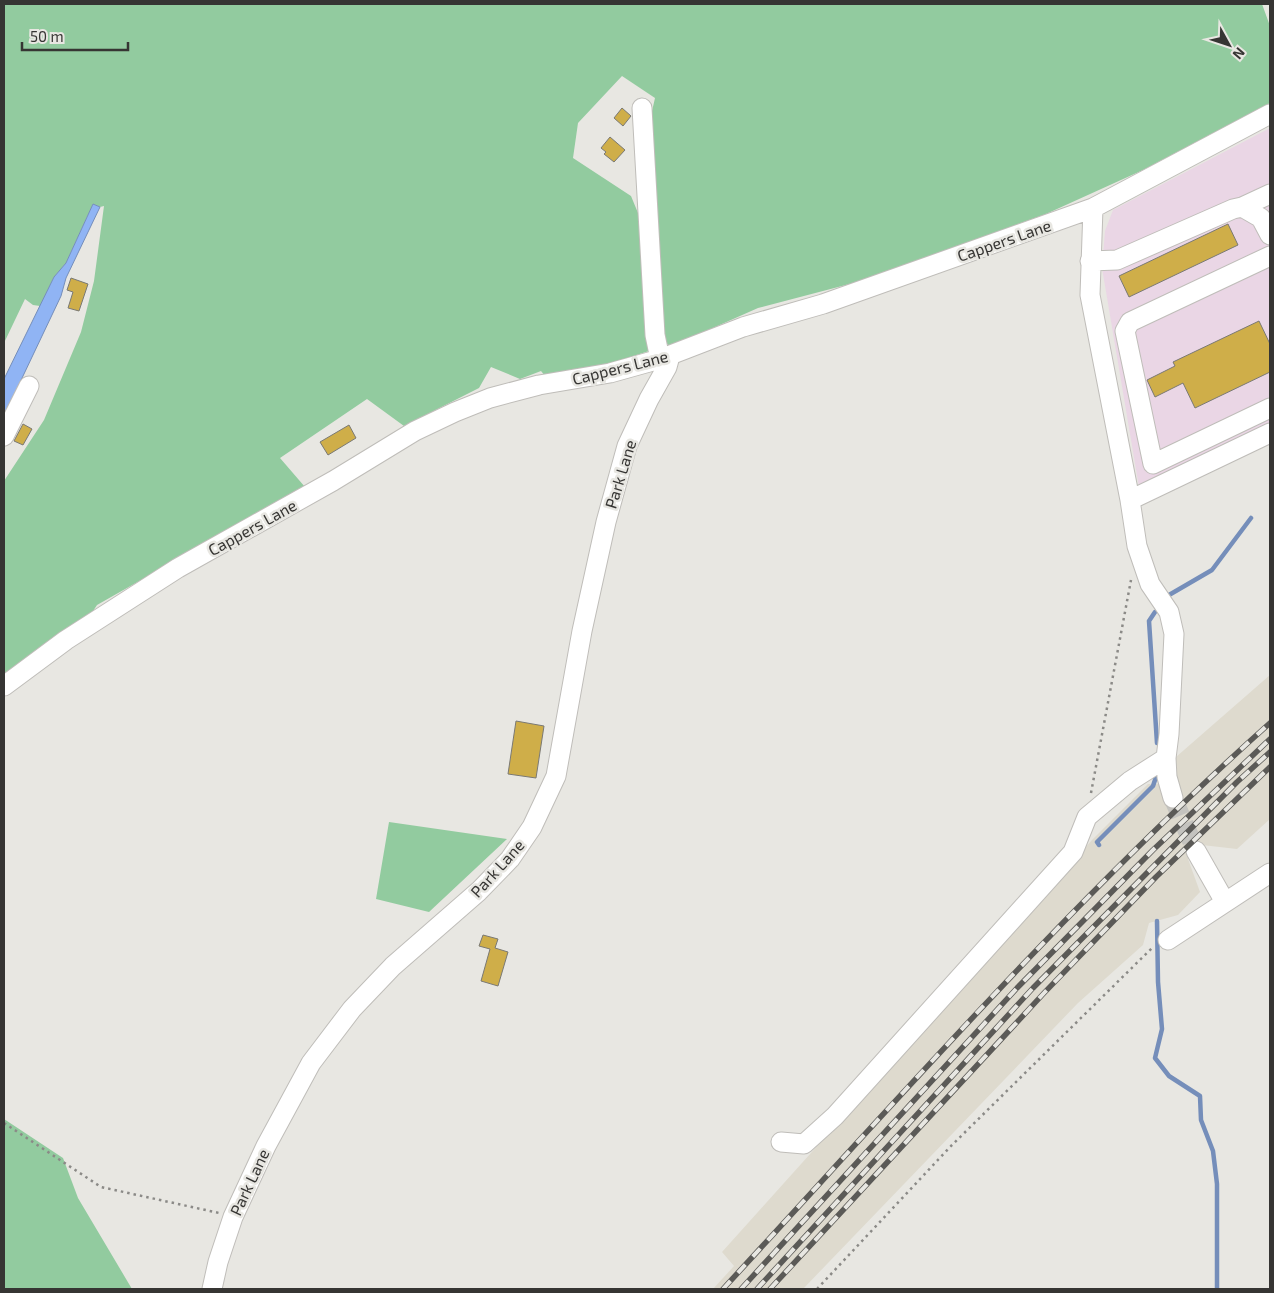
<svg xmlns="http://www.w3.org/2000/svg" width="1274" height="1293" viewBox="0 0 1274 1293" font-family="'Exo 2',sans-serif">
  <rect width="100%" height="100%" fill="#e8e7e2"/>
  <path fill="#dedace" d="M1270,675V819L1237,849L1202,845L1188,859L1200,892L1178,915L1149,923L1143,945L1078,1003L803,1289H713L734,1266L722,1252L1092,840L1148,784H1160L1173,772L1176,757Z"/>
  <path fill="#ead6e5" d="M1270,128V442L1142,505L1102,268L1105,231L1113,210Z"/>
  <path fill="#92cb9f" d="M4,4H1262L1270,26V103L1143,170L1046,214L861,281L758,308L670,347L660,336L650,120L655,98L622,76L578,123L573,158L631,196L638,213L640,238L645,243L649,351L596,368L546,377L541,371L520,379L491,367L479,388L404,426L367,399L280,458L305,487L97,605L89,617L4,676V481L44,420L81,332L94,281L104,206L100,207L93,204L66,263L54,277L40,306L33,305L25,299L4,343Z
    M389,822L507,839L429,912L376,899Z
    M4,1119L63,1158L78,1198L132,1289H4Z"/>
  <path fill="#90b4f4" stroke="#758eba" d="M93,204L100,207L66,278L61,296L4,416V379L54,277L66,263Z"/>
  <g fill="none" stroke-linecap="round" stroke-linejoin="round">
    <path stroke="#758eba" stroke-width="4.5" d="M1169,595L1212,570L1251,518
      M1155,612L1149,621L1157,743
      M1099,845L1097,842L1153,786L1157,774
      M1157,921L1158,982L1162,1029L1155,1058L1169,1076L1200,1096L1201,1120L1213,1151L1217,1184V1289"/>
  </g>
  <path fill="#cfae49" stroke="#7a7974" d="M622,108L631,116L623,126L614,118Z
    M610,137L625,150L614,162L604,154L606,152L601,148Z
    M1228,224L1238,245L1129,297L1119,276Z
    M71,278L88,284L79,311L68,308L73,292L67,290Z
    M1259,321L1270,344V372L1195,408L1183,383L1155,397L1147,380L1175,366L1173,362Z
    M23,424L32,429L23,445L14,441Z
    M349,425L356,438L328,455L320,442Z
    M516,721L544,726L536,778L508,774Z
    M483,935L498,939L495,948L508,952L498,986L481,981L490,949L479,946Z"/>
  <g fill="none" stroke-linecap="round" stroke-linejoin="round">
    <path stroke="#c4c3bf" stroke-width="19" stroke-dasharray="19 9" stroke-linecap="butt" d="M1173,798L1196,851"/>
    <g stroke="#bfbdb9" stroke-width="21">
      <path id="minor" d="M642,108L655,335L660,359
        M1242,207L1270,194
        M1093,208L1090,295L1130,500L1137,546L1150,584L1169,612L1174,634L1169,734L1166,758L1167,777L1173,798
        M1270,256L1130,322L1125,331L1153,464L1270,408
        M1090,261L1117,260L1233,209L1242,207L1261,218L1270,235
        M4,436L29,386
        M1130,500L1270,433
        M4,686L66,640L178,568L333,481L415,431L455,412L490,398L539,385L610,373L660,359L743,327L823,304L1093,208L1270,114
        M1196,851L1225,902
        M1168,940L1270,873
        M781,1142L804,1144L835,1116L1073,852L1087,817L1130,781L1166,758
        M212,1289L218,1262L233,1217L266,1146L311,1063L352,1009L393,966L479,891L510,859L532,827L556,776L582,631L606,522L627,446L649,399L667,367L670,356"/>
    </g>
    <path stroke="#8b8a87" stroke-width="2.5" stroke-dasharray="2.5 4" stroke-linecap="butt" d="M1091,793L1131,580
      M4,1123L101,1187L219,1213
      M817,1289L951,1146L1153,947"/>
    <use href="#minor" stroke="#fff" stroke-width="19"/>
    <g stroke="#5b5a57" stroke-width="5.5">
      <path id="rail" d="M723,1289C901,1096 1074,898 1270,723
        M741,1289L1017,988L1153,850L1270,739
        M757,1289L1033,988L1237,782L1270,752
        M770,1289L1044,993L1156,877L1270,767"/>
    </g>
    <use href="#rail" stroke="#e8e7e2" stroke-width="4" stroke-dasharray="11" stroke-linecap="butt"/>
  </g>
  <g text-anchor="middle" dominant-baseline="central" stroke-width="5" stroke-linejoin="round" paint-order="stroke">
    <g font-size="16" fill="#363533" stroke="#e8e7e2">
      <text transform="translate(1004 240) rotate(-19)">Cappers Lane</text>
      <text transform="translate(620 367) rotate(-14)">Cappers Lane</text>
      <text transform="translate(620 474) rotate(-73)">Park Lane</text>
      <text transform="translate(252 527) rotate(-29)">Cappers Lane</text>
      <text transform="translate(497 868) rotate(-48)">Park Lane</text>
      <text transform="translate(249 1182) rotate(-65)">Park Lane</text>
    </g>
  </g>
  <rect width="1274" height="1293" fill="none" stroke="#363533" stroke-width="10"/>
  <g transform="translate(1229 45) rotate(130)" stroke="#e8e7e2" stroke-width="4" paint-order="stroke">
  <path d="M0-4L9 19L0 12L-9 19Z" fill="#363533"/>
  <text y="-8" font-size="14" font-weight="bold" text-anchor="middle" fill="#363533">N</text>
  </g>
  <path d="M22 42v8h106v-8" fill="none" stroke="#363533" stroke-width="2.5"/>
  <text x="30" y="42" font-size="15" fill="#363533" stroke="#e8e7e2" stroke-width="4" paint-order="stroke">50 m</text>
</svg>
